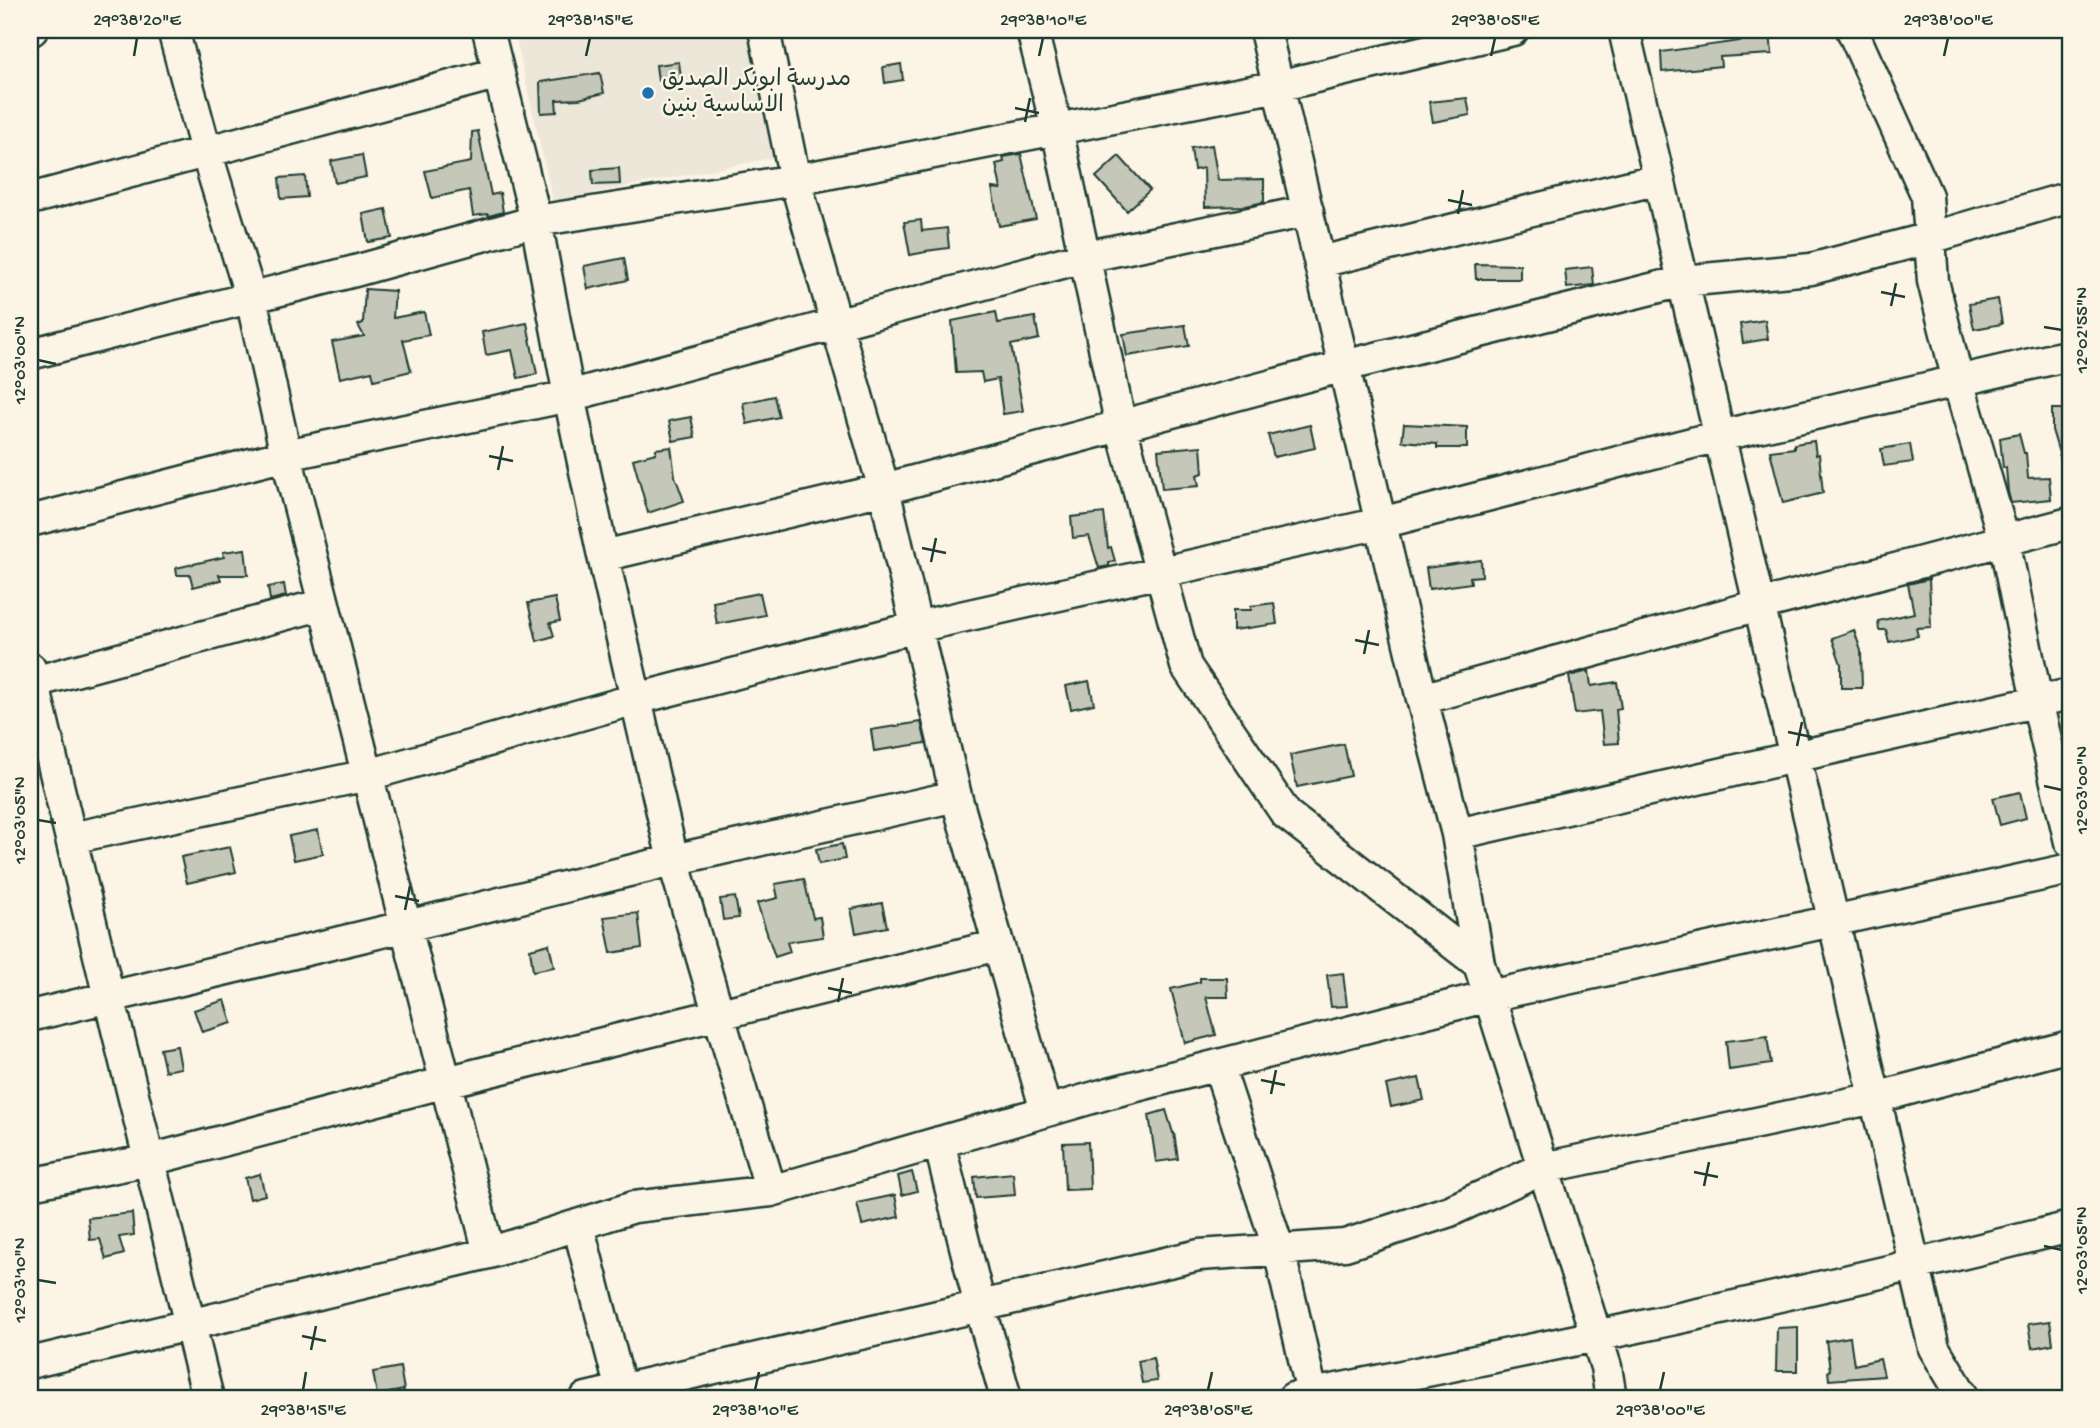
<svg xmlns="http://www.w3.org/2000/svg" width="2100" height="1428" viewBox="0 0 2100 1428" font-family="'Gochi Hand','Playpen Sans Arabic',sans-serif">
  <rect width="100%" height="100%" fill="#fcf5e5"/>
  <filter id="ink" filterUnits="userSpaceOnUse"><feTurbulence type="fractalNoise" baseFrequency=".0143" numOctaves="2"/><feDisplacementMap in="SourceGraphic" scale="14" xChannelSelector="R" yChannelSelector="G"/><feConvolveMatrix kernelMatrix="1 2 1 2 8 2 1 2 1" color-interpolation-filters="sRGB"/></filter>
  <g filter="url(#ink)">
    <path fill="#ece7d8" d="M514,30H755L782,156L553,201Z"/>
    <path fill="#c5c7b9" stroke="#1f3d34" stroke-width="2" d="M1770,31L1772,54L1720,57L1721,66L1662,72L1661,52L1740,41L1739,33Z
      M679,62L681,78L658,81L656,65Z
      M901,64L903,80L885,83L883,67Z
      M600,73L604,93L579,99L556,100L557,112L541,113L540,82Z
      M1467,98L1470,115L1433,122L1429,102Z
      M478,131L491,195L500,193L503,212L489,216L488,214L473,216L469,190L432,198L425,171L471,162L472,132Z
      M1212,145L1218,180L1264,179V202L1246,206L1205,207L1204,168L1194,170L1191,148Z
      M1021,154L1036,219L999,226L992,188L1001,189L996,164L1004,162L1003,157Z
      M362,155L366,177L335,183L331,161Z
      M1119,156L1150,190L1127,211L1096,177Z
      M619,168L620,184L593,185L592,170Z
      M305,176L307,197L281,199L279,178Z
      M386,209L392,238L368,242L363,214Z
      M921,220L922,231L947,228L949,248L926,251V252L910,255L904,222Z
      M624,258L628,280L588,289L584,266Z
      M1475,264L1520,265V279H1476Z
      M1592,267L1594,285L1567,288L1565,270Z
      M365,289L395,291L393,318L424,312L429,335L403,340L411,371L374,380L372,371L340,378L332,342L364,336L358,325L363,323Z
      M1998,299L2002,324L1974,329L1969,304Z
      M996,312L998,323L1035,317L1039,339L1011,345L1023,411L1003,414L998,379L983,382L981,372L956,373L952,321Z
      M1765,320L1768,339L1743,343L1740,324Z
      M527,323L537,374L518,378L512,350L486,355L482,332Z
      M1185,325L1189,346L1127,356L1123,334Z
      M774,396L779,417L747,424L743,403Z
      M2052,409H2070V476H2066L2052,430Z
      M691,417L695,437L673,441L669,421Z
      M1404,424L1467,427V448H1437V444L1402,441Z
      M1310,425L1315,448L1274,457L1268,435Z
      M2019,434L2024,453H2026L2028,478L2049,477L2051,499L2011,503L2008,492L2006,468H2003L2000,438Z
      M1814,441L1816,455L1819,454L1823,493L1783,503L1770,451L1794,448V444Z
      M1910,444L1913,462L1884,466L1881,449Z
      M1201,446L1203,473L1197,475L1199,486L1162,489L1158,450Z
      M671,447L675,476L684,501L648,513L633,459L656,453V449Z
      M1104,513L1108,548L1111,547L1115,561L1109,563V566L1099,568L1089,536L1073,538L1071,517Z
      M245,549L248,575H219L221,580L193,587L190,575H177L176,568L224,557L223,552Z
      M1481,560L1482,576L1470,577L1471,583L1429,589L1426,568Z
      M1929,579L1931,627L1916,628L1918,636L1889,642L1886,630H1879L1878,621L1914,613L1908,584Z
      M284,584L286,596L270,600L268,587Z
      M760,593L765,615L717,624L713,602Z
      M555,598L560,621L550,623L554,636L537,641L528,603Z
      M1274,603L1277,624L1233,630V610H1251V606Z
      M1854,630L1861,651L1862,688H1841V664L1832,638Z
      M1589,671L1591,686L1617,682L1621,708L1616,709L1619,743L1604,744L1600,711L1575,714L1569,676Z
      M1089,681L1094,704L1071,709L1066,686Z
      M921,722L926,743L874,751L871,730Z
      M1344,744L1351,776L1297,787L1290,755Z
      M2020,792L2026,818L2000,825L1993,798Z
      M318,830L323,854L294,860L289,836Z
      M842,844L845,859L819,864L816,849Z
      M230,847L236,872L187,883L181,857Z
      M804,879L813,918L820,917L823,937L787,942L790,952L775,957L757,903L778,898L775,884Z
      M735,897L739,918L723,920L720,899Z
      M882,903L887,927L856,933L851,909Z
      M638,913L642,948L611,953L604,917Z
      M549,944L554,967L533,971L530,949Z
      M1343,973L1347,1006L1331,1007L1327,975Z
      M1200,978H1227L1228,997H1206L1216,1035L1185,1043L1171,989L1200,982Z
      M225,1000L232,1023L202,1032L194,1010Z
      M1767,1036L1771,1064L1729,1070L1726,1041Z
      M177,1046L181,1068L165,1071L160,1049Z
      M1419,1078L1424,1100L1391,1107L1386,1085Z
      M1166,1110L1173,1133H1174L1178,1159L1156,1162L1149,1115Z
      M1088,1142L1090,1189L1065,1190L1063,1143Z
      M912,1172L917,1191L902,1195L898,1176Z
      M1013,1173L1015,1195L976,1198L974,1177Z
      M260,1174L265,1195L250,1199L245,1178Z
      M895,1195L899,1217L862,1225L857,1203Z
      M132,1213L134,1235L119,1237L124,1254L106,1259L100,1239L90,1240L88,1218Z
      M2050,1321L2053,1344L2032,1348L2028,1324Z
      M1798,1327V1371H1776L1777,1328Z
      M1850,1337L1854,1365L1880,1359L1884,1376L1829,1380L1828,1371L1830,1370L1826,1341Z
      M1153,1358L1157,1381L1142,1383L1138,1361Z
      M400,1367L404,1390L377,1395L373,1372Z"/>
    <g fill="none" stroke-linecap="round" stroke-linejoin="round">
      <g stroke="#1f3d34" stroke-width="35">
        <path id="minor" d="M30,30H32
          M764,30L795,180L884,489L956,796L1046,1111
          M1032,30L1057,129L1121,426L1186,666L1286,814L1479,964
          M1265,30L1422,699L1457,834L1479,964L1606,1367L1611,1398
          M1624,30L1934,1348L1964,1398
          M1852,30L1927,196L1933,281L1958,381L2004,540L2037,701L2070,842
          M30,199L499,73
          M1320,262L1659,179
          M30,354L355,271L536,221L488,30
          M30,521L286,455L569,396L1084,257L1308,211
          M603,556L884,489L1344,366L1683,281L1811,269L1930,238L2070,197
          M30,668L109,997L208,1398
          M30,683L324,604
          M1422,699L1759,605L2070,523
          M1457,834L2070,694
          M71,838L368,775L636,699L916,627L1381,523L1719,436L2070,355
          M30,1016L407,926L673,860L956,796
          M1218,1065L1279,1250L1313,1398
          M939,1142L980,1306L1006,1398
          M30,1184L150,1160L446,1082L998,945
          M771,1191L673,860L603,556L569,396L536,221L795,180L1278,86L1513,30
          M578,1225L623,1398
          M489,1253L634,1207L771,1191L1109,1093L1489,996L2070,869
          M30,1363L489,1253L286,455L251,298L206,151L173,30
          M586,1398L1199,1255L1345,1245L1450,1211L1543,1168L1875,1098L2070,1046
          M1293,1398C1553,1346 1813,1292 2070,1227"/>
      </g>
      <use href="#minor" stroke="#fcf5e5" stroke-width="30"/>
    </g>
  </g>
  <path fill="none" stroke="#1f3d34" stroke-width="2.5" d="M134,56L137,38M586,56L590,38M1039,56L1043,38M1491,56L1495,38M1944,56L1948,38M1015,108L1039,113M1025,122L1030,98M1448,200L1472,205M1458,214L1463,190M1881,292L1905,297M1891,306L1896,283M2044,327L2062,330M38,360L56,364M489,456L513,461M498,470L503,446M922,548L946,553M931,562L936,538M1355,640L1379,645M1364,654L1369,630M1788,732L1812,737M1797,746L1802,722M2044,786L2062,790M38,820L56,823M395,896L419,901M405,910L410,886M828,988L852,993M838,1002L843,978M1261,1080L1285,1085M1271,1094L1276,1070M1694,1172L1718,1177M1704,1186L1709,1162M2044,1246L2062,1250M38,1280L56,1283M302,1336L326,1341M311,1350L316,1326M303,1390L306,1372M755,1390L759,1372M1208,1390L1212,1372M1660,1390L1664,1372"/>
  <circle fill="#1f6fb2" stroke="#fcf5e5" stroke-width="2.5" cx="648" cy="93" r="7"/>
  <g text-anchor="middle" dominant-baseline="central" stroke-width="5" stroke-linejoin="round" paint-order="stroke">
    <g font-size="23" fill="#1f3d34" stroke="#fcf5e5" text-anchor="start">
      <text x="662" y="80">مدرسة ابوبكر الصديق<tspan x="662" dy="26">الاساسية بنين</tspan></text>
    </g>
  </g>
  <rect width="2100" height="1428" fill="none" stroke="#fcf5e5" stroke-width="77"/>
  <rect x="38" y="38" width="2024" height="1352" fill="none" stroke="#1f3d34" stroke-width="2.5"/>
  <g font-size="18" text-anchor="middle" fill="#1f3d34">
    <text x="137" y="25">29°38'20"E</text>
    <text x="590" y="25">29°38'15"E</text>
    <text x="1043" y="25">29°38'10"E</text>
    <text x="1495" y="25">29°38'05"E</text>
    <text x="1948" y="25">29°38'00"E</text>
    <text transform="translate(2081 330) rotate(-90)" y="6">12°02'55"N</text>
    <text transform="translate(19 360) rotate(-90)" y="6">12°03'00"N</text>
    <text transform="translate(2081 790) rotate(-90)" y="6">12°03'00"N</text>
    <text transform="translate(19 820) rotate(-90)" y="6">12°03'05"N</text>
    <text transform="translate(2081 1250) rotate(-90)" y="6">12°03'05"N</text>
    <text transform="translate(19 1280) rotate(-90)" y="6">12°03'10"N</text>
    <text x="303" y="1415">29°38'15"E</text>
    <text x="755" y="1415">29°38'10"E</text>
    <text x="1208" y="1415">29°38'05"E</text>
    <text x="1660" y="1415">29°38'00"E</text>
  </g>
</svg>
